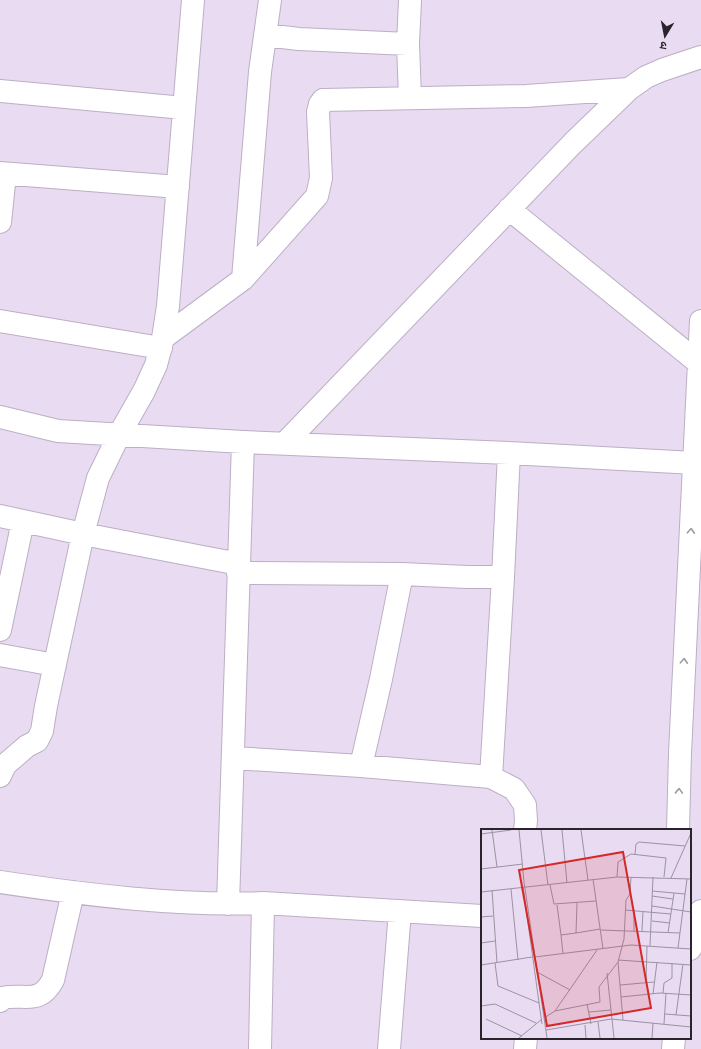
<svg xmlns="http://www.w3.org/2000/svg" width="701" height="1049" viewBox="0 0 701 1049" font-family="'Varela Round','Noto Sans Devanagari',sans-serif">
  <rect width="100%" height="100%" fill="#e9dbf2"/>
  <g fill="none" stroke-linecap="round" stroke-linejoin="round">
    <g stroke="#bcafc4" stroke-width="24">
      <path id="minor" d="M410,0L408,44L410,98
        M265,35L299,39L408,44
        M0,91L184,108
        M0,173L178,187
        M509,209L700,364
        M0,222L5,174
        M243,279L260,72L270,0
        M0,321L161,348
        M163,338L243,279L317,196L321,178L318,112L320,104L323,100L526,96L629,89
        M0,417L58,431L243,442L509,453L695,463
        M285,443L573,143L629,89L646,77L662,70L701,57
        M0,516L83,534L239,564
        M238,573L402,574L381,679L361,766
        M402,574L467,577H503L509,453
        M0,630L23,521
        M0,655L55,665
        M234,758L361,766L491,777L514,789L525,805L526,821L525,830
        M0,776L5,765L27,746L37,741L42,731L46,706L83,534L98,478L119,435L144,391L156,365L163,338L168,306L193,0
        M491,777L503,577
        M678,830L680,753L701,321
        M0,882C87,895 175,906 263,903L482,916
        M228,904L243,442
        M690,949L700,932L701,911
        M0,1001L2,998C25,993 39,1006 53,980L73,892
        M260,1049L263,903
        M389,1049L400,911
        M525,1049L526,1038
        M673,1049L674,1038"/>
    </g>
    <use href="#minor" stroke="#fff" stroke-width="22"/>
  </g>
  <defs><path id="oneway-chevron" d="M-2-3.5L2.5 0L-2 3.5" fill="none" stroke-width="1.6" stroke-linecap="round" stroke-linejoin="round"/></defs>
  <g stroke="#9f9ca0">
    <use href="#oneway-chevron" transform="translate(691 531) rotate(-87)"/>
    <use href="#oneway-chevron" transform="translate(684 661) rotate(-87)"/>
    <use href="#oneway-chevron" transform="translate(679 791) rotate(-88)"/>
  </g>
  <g transform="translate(481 829)">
    <rect width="210" height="210" fill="#e9dbf2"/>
    <path fill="none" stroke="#9c92a3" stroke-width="1" d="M11,1L16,38M38,1L43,53L66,209M60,1L67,56M81,1L86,54M100,1L107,51M0,5L30,1M154,25L155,15L158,13L204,17M0,40L42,35M136,48L137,33L150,25L185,29L183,48M190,49L210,4M112,50L122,120M69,56L73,75L115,72M42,58L61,195M30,60L37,131M11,61L16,134M171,62L204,65M0,63L136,48L210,50M171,67L192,70M96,74L95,104L119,100M76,76L80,106M171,77L210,83M144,81L190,85M0,88L12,87M171,92L189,94M120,101L199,104M153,102V81M161,102L162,82M187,104L193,64M0,114L14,112M169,117L172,48M197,119L206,50M82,125L80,106L95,104M54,128L150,116L210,120M137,131L210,136M14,134L17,157L58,174M0,136L51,128M56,143L89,161M126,144L133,209M165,153L166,117M139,156L173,153M182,164L183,154L191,149V134M172,165L176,133M140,168L179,164L210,166M106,175L110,195M0,177L14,175L55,194M74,182L119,173L118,158L137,133M108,183L130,181M184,185L210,187M195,186L202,135M63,189L74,182L116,121M5,190L41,207M142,191L137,133L143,110L145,71L149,65L150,48M117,193L119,209M183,195L185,164M104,196L105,209M65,201L130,190L210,198M38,209L61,190M171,209L172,194"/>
    <path fill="#d62828" fill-opacity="0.15" stroke="#d62828" stroke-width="2" d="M142,23L170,179L66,197L38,41Z"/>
    <rect width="210" height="210" fill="none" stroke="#29242c" stroke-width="2"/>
  </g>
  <g transform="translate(665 36) rotate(190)" stroke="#e9dbf2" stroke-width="3" paint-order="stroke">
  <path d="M0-3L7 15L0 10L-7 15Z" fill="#29242c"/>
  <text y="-6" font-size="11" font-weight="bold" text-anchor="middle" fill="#29242c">उ</text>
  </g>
</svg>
